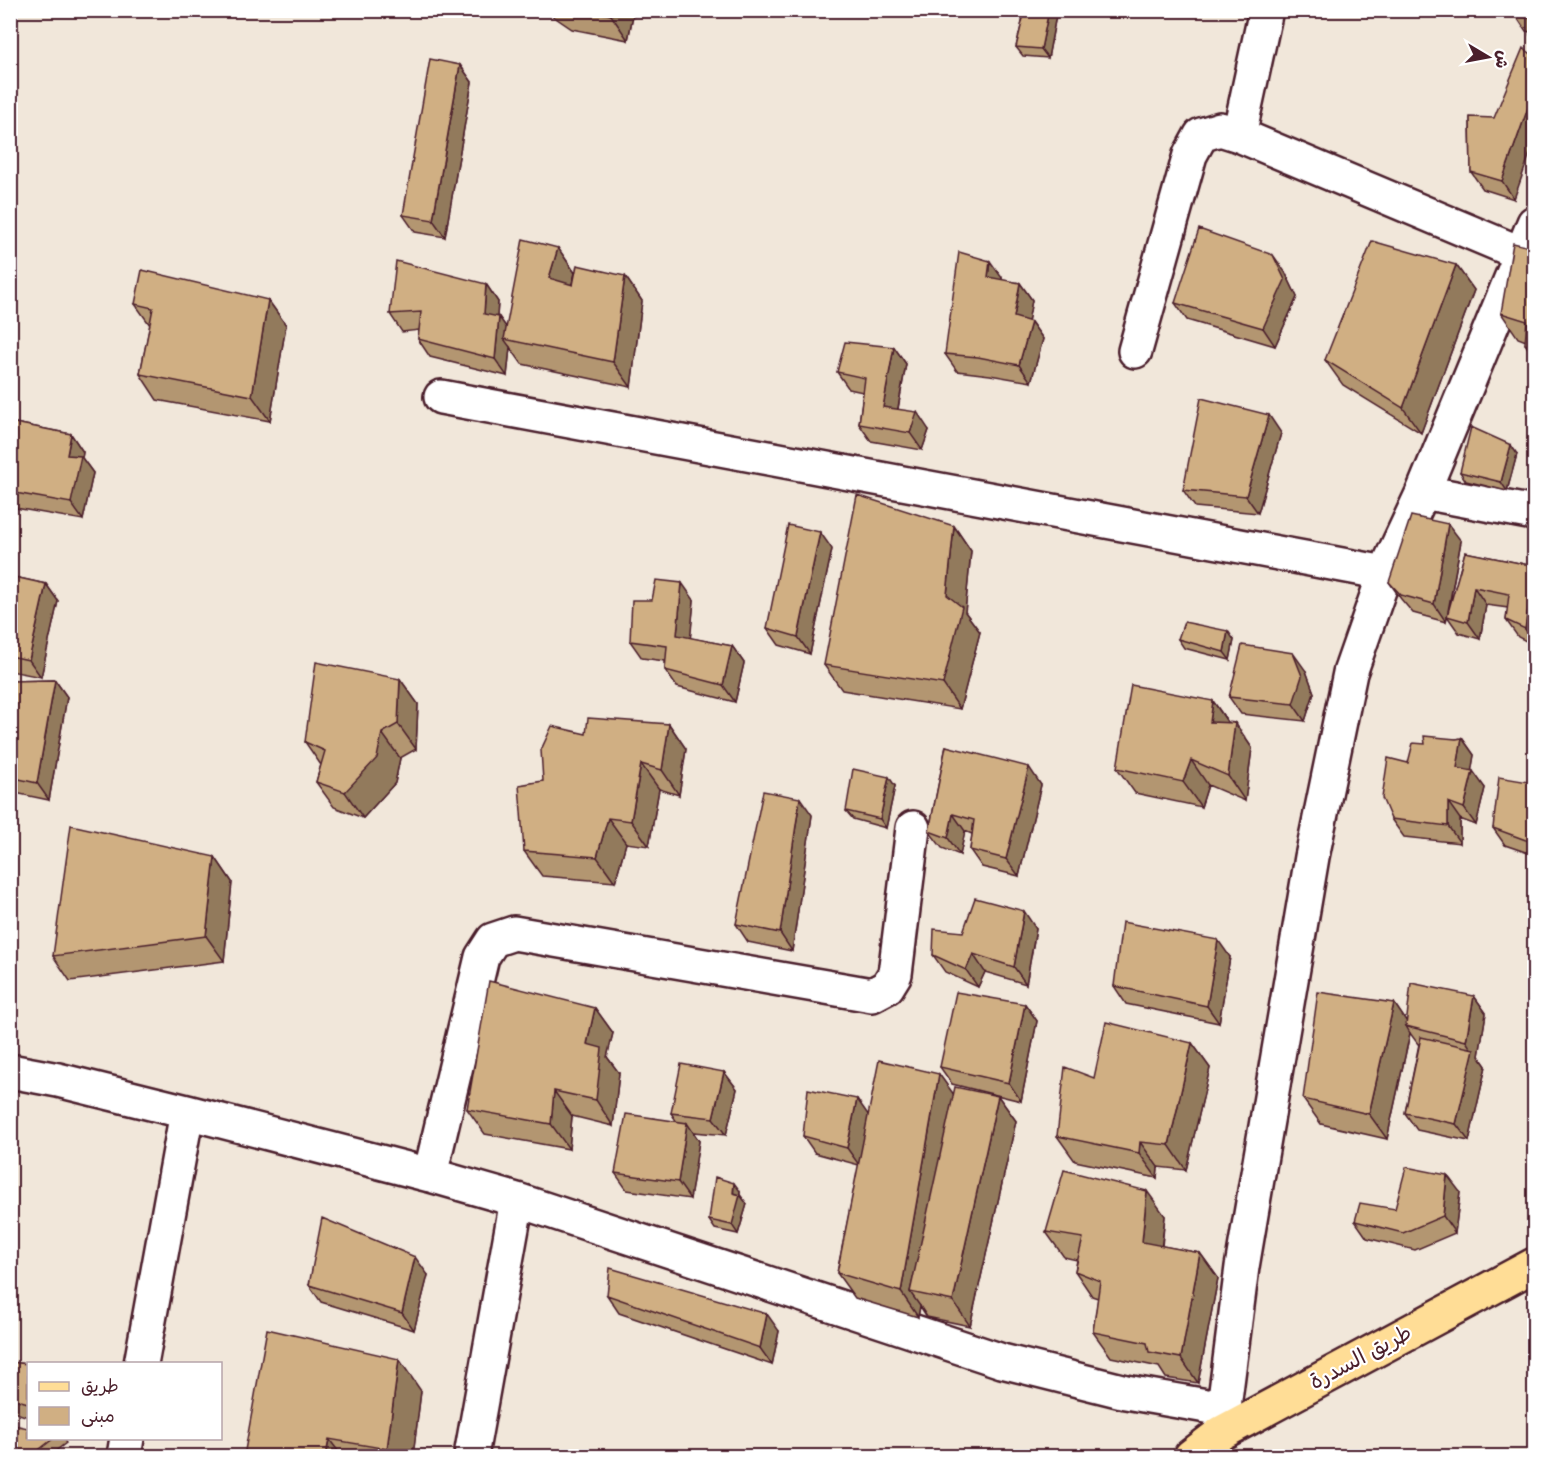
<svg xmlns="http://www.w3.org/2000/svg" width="1545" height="1467" viewBox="0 0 1545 1467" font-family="Mynerve,'Playpen Sans Arabic',sans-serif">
  <rect width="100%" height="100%" fill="#f1e7da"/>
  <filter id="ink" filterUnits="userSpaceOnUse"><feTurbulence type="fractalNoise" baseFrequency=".0167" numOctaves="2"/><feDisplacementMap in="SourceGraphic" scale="12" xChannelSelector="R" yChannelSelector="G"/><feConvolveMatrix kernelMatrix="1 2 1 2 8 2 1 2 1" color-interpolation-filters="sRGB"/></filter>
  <g filter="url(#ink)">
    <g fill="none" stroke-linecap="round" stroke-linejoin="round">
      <g stroke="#4a1f2b" stroke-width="38">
        <path id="minor" d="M1239,135L1266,10
          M1135,351L1190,155L1201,135L1220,129L1239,135L1522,254
          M441,397L1385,573
          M1423,492L1534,513
          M10,1071L58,1080L187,1112L430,1175L517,1200L1002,1361L1126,1392L1224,1409
          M430,1175L482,957L493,940L514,933L872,995L887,987L895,974L913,828
          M141,1364L187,1112
          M1221,1430L1242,1267L1312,857L1350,673L1385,573L1423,492L1534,223
          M124,1456L127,1438
          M471,1456L517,1200"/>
      </g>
      <g stroke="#4a1f2b" stroke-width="38">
        <path id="primary" d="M1191,1456L1221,1433L1534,1265"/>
      </g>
      <use href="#minor" stroke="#fff" stroke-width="33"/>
      <use href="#primary" stroke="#ffdd96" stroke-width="33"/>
    </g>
    <path fill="#b39671" stroke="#4a1f2b" stroke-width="1.5" d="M544,10H634L628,40L572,29Z
      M1025,10H1057L1048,58L1023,56L1016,47Z
      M1534,10V41L1530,35V32L1526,31L1514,13Z
      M460,65L472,82L445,237L415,232L403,215Z
      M1470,117L1514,199L1483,189L1471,172Z
      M558,248L575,273L572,285L625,276L642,301L631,387L522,364L510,347L507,376L430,357L418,339L419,330L402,332L390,314L486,284L498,302L497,316L499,317L506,327Z
      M1534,248V357L1525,344L1526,341L1518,338L1501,313Z
      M1456,265L1474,290L1421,433L1343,385L1325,360Z
      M1285,272L1297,297L1275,346L1187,320L1175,303Z
      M1002,278V280L1020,283L1032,300L1028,321L1031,322L1043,339L1031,382L990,375L957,371L945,354Z
      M268,300L286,325L270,421L157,400L140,374L150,325L135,304Z
      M894,347L906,364L898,409L929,430L922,450L871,441L859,424L863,392L849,389L837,372Z
      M10,422L71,434L83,452L82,458L93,473L83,520L10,507Z
      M1281,433L1258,513L1195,507L1183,490Z
      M1517,454L1507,491L1466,481L1460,472Z
      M954,526L971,551L965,612L980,632L960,709L842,690L824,665Z
      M1461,541L1448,613L1465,552L1534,566V645L1518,637L1506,620L1508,608L1486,605L1480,639L1459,633L1447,616L1446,622L1413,613L1401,599L1389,582Z
      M832,549L810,654L779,645L767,628Z
      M10,576L46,584L58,601L41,677L10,671Z
      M694,600L690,638L732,646L744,663L735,702L677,687L665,670V661L642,658L630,641Z
      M1178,639L1234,640L1230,660L1184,648Z
      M1306,671L1314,693L1305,721L1241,714L1229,697Z
      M400,679L418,704L416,749L400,758L395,783L363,818L334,807L316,782L321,765L305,742Z
      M55,680L67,697L49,800L10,792V681Z
      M1213,701L1228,722L1235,723L1252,748L1245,801L1208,785L1201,807L1135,793L1117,768Z
      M669,724L686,749L679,795L659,789L649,846L626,843L615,882L542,876L524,851L543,781L586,734Z
      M1462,738L1474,755L1471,771L1485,788L1476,825L1460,819V843L1404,837L1391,819L1408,763L1425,744Z
      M946,746L1041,785L1019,876L982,867L970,850L972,834L965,831L960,855L942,848L929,831Z
      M1534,758V855L1505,845L1493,828L1528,782Z
      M895,786L886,828L853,819L846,811Z
      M812,815L792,951L748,942L736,924Z
      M215,857L232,882L224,961L70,981L53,956Z
      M1036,929L1026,984L985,972L978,987L945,972L933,955L963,932Z
      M1230,957L1219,1023L1126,1004L1114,986Z
      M1474,996L1486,1013L1479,1056L1486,1066L1469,1141L1417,1130L1405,1113L1419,1044H1418L1410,1033L1387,1139L1321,1124L1303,1099L1394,1003L1406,1021Z
      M1025,1004L1037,1021L1021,1101L952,1084L940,1067Z
      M595,1008L613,1033L607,1057L619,1073L613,1126L572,1116L569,1149L485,1134L467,1109Z
      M1192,1043L1210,1068L1186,1170L1158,1167L1157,1178L1075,1161L1057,1136L1094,1078Z
      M724,1072L737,1089L726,1135L693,1132L699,1141L690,1199L627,1190L615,1173L677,1122L671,1113Z
      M953,1094L998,1096L1016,1121L970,1326L927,1317L920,1306L918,1317L855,1298L837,1273L859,1165L815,1153L803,1136L857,1099L868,1116Z
      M740,1191V1195L747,1204L738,1234L715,1229L709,1220Z
      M1460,1192L1455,1233L1415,1250L1367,1238L1355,1221Z
      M1165,1216L1162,1246L1200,1253L1218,1278L1198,1383L1166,1378L1159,1367L1111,1357L1093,1332L1098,1298L1092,1296L1075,1271L1077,1260L1064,1257L1046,1232Z
      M428,1275L414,1330L321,1302L309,1285Z
      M607,1295L779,1331L772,1365L619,1313Z
      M10,1362L28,1364V1417L10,1411Z
      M421,1391L413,1456H244Z
      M10,1424L28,1438H63L66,1443L49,1456H10Z"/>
    <path fill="#927a5c" stroke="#4a1f2b" stroke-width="1.5" d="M612,10H634L628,40L611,15Z
      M1049,10H1057L1048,58L1041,49Z
      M460,65L472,82L445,237L433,220Z
      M1534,91V142L1514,199L1502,181Z
      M558,248L575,273L566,303L549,278Z
      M1273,255L1285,272L1297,297L1275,346L1263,328Z
      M990,261L1002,278L1000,295L988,277Z
      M1456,265L1474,290L1421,433L1403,408Z
      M625,276L642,301L631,387L613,362Z
      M1020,283L1032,300L1026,334L1014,317Z
      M486,284L498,302L496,331L484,314Z
      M268,300L286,325L270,421L252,396Z
      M499,317L511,334L504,339L510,347L507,376L495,359Z
      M1031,322L1043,339L1031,382L1019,365Z
      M894,347L906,364L895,424L883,407Z
      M917,412L929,430L922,450L910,433Z
      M1269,415L1281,433L1258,513L1246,496Z
      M71,434L83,452L82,458L93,473L83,520L71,503L67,455Z
      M1511,445L1517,454L1507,491L1501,482Z
      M1448,524L1461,541L1446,622L1434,604Z
      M954,526L971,551L965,612L980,632L960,709L943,684L947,595Z
      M820,532L832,549L810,654L798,637Z
      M1534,569V643L1525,629Z
      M682,583L694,600L689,653L677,635Z
      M46,584L58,601L41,677L29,660Z
      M1474,587L1486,605L1480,639L1468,622Z
      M1228,631L1234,640L1230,660L1224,652Z
      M732,646L744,663L735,702L723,685Z
      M1293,653L1306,671L1314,693L1305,721L1293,704Z
      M400,679L418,704L416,749L398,724Z
      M55,680L67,697L49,800L37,783Z
      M1213,701L1230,726L1210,722Z
      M1235,723L1252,748L1245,801L1228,776Z
      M669,724L686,749L679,795L662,770Z
      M382,733L400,758L395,783L363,818L345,792Z
      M1462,738L1474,755L1469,785L1457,768Z
      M1191,760L1208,785L1201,807L1183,782Z
      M641,764L659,789L649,846L631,821Z
      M1029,767L1041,785L1019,876L1006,859Z
      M1473,771L1485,788L1476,825L1464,808Z
      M889,777L895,786L886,828L880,819Z
      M800,798L812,815L792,951L780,933Z
      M1448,802L1460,819V843L1448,826Z
      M953,814L965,831L960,855L948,838Z
      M608,818L626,843L615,882L597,857Z
      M215,857L232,882L224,961L206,936Z
      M1024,911L1036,929L1026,984L1014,967Z
      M1218,940L1230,957L1219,1023L1207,1006Z
      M973,954L985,972L978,987L966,970Z
      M1474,996L1486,1013L1479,1056L1486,1066L1469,1141L1456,1124L1473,1052L1466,1041Z
      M1394,1003L1411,1028L1406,1026L1410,1033L1387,1139L1369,1114Z
      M1025,1004L1037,1021L1021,1101L1009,1083Z
      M595,1008L613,1033L607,1057L619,1073L613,1126L596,1100L587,1044Z
      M1192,1043L1210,1068L1186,1170L1169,1145Z
      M724,1072L737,1089L726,1135L713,1118Z
      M939,1074L957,1099L910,1292L920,1306L918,1317L901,1292Z
      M554,1091L572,1116L569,1149L551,1124Z
      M998,1096L1016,1121L970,1326L953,1301Z
      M857,1099L869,1116L859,1165L847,1148Z
      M687,1123L699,1141L690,1199L678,1182Z
      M1140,1142L1158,1167L1157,1178L1139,1153Z
      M1447,1175L1460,1192L1455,1233L1443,1216Z
      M734,1183L740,1191L739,1199L740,1195L747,1204L738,1234L732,1225Z
      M1147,1191L1165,1216L1159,1267L1142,1242Z
      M1200,1253L1218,1278L1198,1383L1181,1358Z
      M415,1257L428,1275L414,1330L402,1313Z
      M767,1314L779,1331L772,1365L760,1348Z
      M10,1330L12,1333L10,1352Z
      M399,1359L421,1391L413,1456H392L387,1449Z
      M329,1439L342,1456H326Z"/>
    <path fill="#d0af83" stroke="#4a1f2b" stroke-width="1.5" d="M589,10H612L611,15Z
      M1025,10H1049L1041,49L1016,47Z
      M1514,10H1534V36L1530,35V19L1514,13Z
      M1523,48L1534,56V91L1502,181L1471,172L1470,117L1494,118Z
      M430,59L460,65L433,220L403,215Z
      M1199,229L1273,255L1285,280L1263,328L1175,303Z
      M523,239L558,248L549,278L573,285L577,265L625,276L613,362L504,339Z
      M1372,241L1456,265L1403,408L1325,360Z
      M1513,243L1534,248V347L1525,344L1527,321L1501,313Z
      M959,252L990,261L988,277L1020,283L1014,317L1031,322L1019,365L978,357L945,354Z
      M396,261L486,284L484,314L499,317L495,359L418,339L421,312L390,314Z
      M142,270L268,300L252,396L140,374L153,308L135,304Z
      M845,342L894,347L883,407L917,412L910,433L859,424L865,378L837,372Z
      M1201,398L1269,415L1246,496L1183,490Z
      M10,422L71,434L67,455L81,456L71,503L10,492Z
      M1471,427L1511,445L1501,482L1460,472Z
      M857,495L954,526L947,595L962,607L943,684L824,665Z
      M1411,516L1448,524L1434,604L1401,595L1389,582Z
      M788,525L820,532L798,637L767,628Z
      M1465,552L1534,566L1525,629L1506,620L1509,594L1474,587L1468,622L1447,616Z
      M10,576L46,584L29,660L10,656Z
      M656,580L682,583L677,635L732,646L723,685L665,670L667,646L630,641L632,600H652Z
      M1184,622L1228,631L1224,652L1178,639Z
      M1242,645L1293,653L1302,676L1293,704L1229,697Z
      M316,662L400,679L398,724L382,733L377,758L345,792L316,782L325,751L305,742Z
      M55,680L37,783L10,777V681Z
      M1131,685L1213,701L1210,722L1235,723L1228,776L1191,760L1183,782L1117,768Z
      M588,718L669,724L662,770L641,764L631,821L608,818L597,857L524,851L519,785L543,781L541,750L552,726L586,734Z
      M1424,736L1456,739L1462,738L1457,768L1473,771L1464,808L1448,802V826L1391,819L1382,798L1388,758L1408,763L1413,743L1425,744Z
      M946,746L1029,767L1006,859L970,850L974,820L953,814L948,838L929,831Z
      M1534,758V843L1493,828L1499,777L1528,782Z
      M853,769L889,777L880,819L846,811Z
      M763,791L800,798L780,933L736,924Z
      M71,825L215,857L206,936L53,956Z
      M975,898L1024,911L1014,967L973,954L966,970L933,955L934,929L963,932Z
      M1122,922L1218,940L1207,1006L1114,986Z
      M489,981L595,1008L587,1044L602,1048L596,1100L554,1091L551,1124L467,1109Z
      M1411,983L1474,996L1466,1041L1406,1026Z
      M956,992L1025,1004L1009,1083L940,1067Z
      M1318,992L1394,1003L1369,1114L1303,1099Z
      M1106,1022L1192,1043L1169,1145L1140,1142L1139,1153L1057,1136L1065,1067L1094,1078Z
      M1421,1037L1474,1049L1456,1124L1405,1113Z
      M879,1060L939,1074L901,1292L837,1273Z
      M681,1064L724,1072L713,1118L671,1113Z
      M955,1087L998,1096L953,1301L910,1292Z
      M808,1089L857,1099L847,1148L803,1136Z
      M626,1114L687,1123L678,1182L615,1173Z
      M1406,1167L1447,1175L1443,1216L1403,1233L1355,1221L1360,1203L1395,1209Z
      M1064,1170L1147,1191L1142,1242L1200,1253L1181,1358L1149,1352L1147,1343L1093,1332L1100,1281L1075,1271L1083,1238L1046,1232Z
      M715,1177L734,1183L733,1193L740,1195L732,1225L709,1220Z
      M322,1218L415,1257L402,1313L309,1285Z
      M610,1268L767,1314L760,1348L607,1295Z
      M267,1329L399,1359L387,1449L329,1439L326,1456H244Z
      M10,1362L28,1364V1403L10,1398Z
      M10,1424L28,1428V1438H54L31,1456H17L10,1455Z"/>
  </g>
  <g text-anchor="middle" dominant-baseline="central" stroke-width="4.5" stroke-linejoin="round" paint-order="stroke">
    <g font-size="22" fill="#4a1f2b" stroke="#fff">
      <text transform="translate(1361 1358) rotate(-28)">طريق السدرة</text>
    </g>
  </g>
  <rect width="1545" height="1467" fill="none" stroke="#fff" stroke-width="36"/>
  <rect x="18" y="18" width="1509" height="1431" fill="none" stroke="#4a1f2b" stroke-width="2" filter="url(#ink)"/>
  <rect x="27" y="1362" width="195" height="78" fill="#ffffff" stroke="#b7a5aa" stroke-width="1.5"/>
  <rect x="39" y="1382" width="30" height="9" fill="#ffdd96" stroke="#b7a5aa" stroke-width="1.5"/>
  <text x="81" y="1392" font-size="18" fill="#4a1f2b">طريق</text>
  <rect x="39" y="1407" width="30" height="18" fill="#d0af83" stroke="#b7a5aa" stroke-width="1.5"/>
  <text x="81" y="1422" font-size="18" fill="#4a1f2b">مبنى</text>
  <g transform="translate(1488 57) rotate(100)" stroke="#ffffff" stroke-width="4.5" paint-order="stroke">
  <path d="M0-4.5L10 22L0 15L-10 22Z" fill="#4a1f2b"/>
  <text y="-9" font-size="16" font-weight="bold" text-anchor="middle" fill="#4a1f2b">ش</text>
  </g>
</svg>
